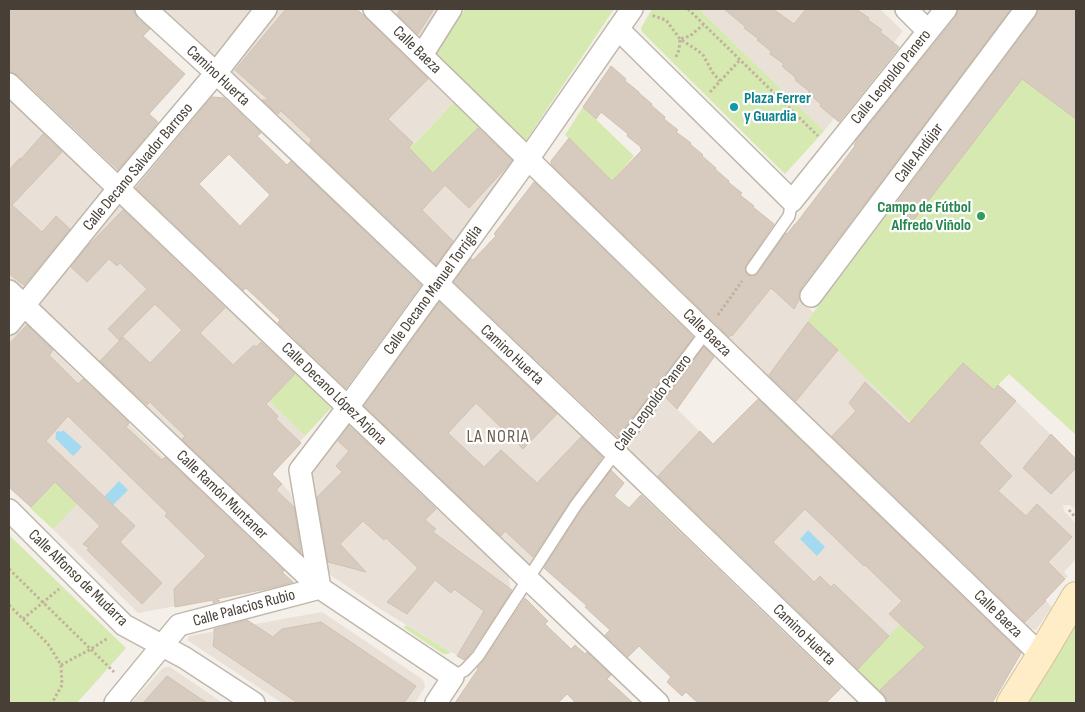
<svg xmlns="http://www.w3.org/2000/svg" width="1085" height="712" viewBox="0 0 1085 712" font-family="'Sofia Sans Condensed',sans-serif">
  <rect width="100%" height="100%" fill="#f4f0e9"/>
  <path fill="#e9e1d7" d="M162,9H251L213,57Z
    M277,9H357L454,102L408,149L433,173L480,127L515,162L434,268L228,71Z
    M386,9H442L421,43Z
    M699,9H880L903,31L824,131Z
    M955,9H1015L798,297L814,313L807,321L929,439L998,385L1016,401L1076,459V511L1070,505H1063L1064,511L1076,523V559L1064,572L1068,576L1045,600L1052,607L1036,630L1029,628L1024,624L715,327L855,146L854,145Z
    M9,97L104,191L21,292L9,280Z
    M119,205L176,259L295,373L269,401L305,436L271,473L289,491L291,495L301,535L303,556L298,560L36,305Z
    M439,299L604,458L565,509L566,510L531,568L360,406Z
    M23,321L94,390L295,584L138,613L9,486V338Z
    M703,342L716,355L677,409L713,444L720,438L759,398L898,532L972,606L1022,652L992,703H890L880,693L924,647L918,640L900,624L856,671L625,450Z
    M347,422L456,527L483,552L509,578L511,594L468,662L380,609L329,574L308,474Z
    M322,612L422,679L424,682L425,687L415,703H282L187,640L189,636Z
    M166,667H170L223,703H131L163,668Z"/>
  <path fill="#d5e9b1" d="M465,9H614L525,142L435,55Z
    M652,9H699L824,131L785,174L642,32L641,28Z
    M1001,63L1076,119V435L1009,374L998,385L941,451L807,321Z
    M454,102L480,127L433,173L408,150Z
    M583,107L634,156L612,181L565,135Z
    M295,373L331,408L305,436L269,401Z
    M64,474L77,504L53,529L30,508Z
    M9,535L126,648L77,703H9Z
    M1076,620V703H1026Z
    M900,624L925,647L880,693L854,672Z
    M406,625L451,652L448,654H443L404,628Z"/>
  <path fill="#a4d9f2" d="M63,430L82,447L73,456L55,438L56,436V432L59,431L61,432Z
    M119,481L128,490L113,505L104,497Z
    M808,530L825,547L817,556L800,539Z"/>
  <path fill="#d6cbbe" stroke="#d1c2b1" fill-rule="evenodd" d="M9,9H133L137,18L150,29L143,36L185,74L149,114L158,122L118,170L18,75L12,72H9Z
    M286,9H357L428,79L388,119L413,143L409,148L433,173L478,128L512,160L503,171L469,208L445,185L422,210L453,241L436,265L309,144L312,140L281,111L278,114L262,100H269L235,70Z
    M401,9H434L418,34L397,14Z
    M724,9H773L794,24L806,9H856L869,18L868,20L882,30L880,32L899,47L839,122L820,106L821,104L808,93L809,91L795,80L796,78L782,66L784,64L770,54L771,51L757,40L759,39L744,28L746,27Z
    M958,9H1011L801,288L799,294V300L794,309L771,288L732,336L731,335L729,337L551,164V161L569,138L612,181L642,150L640,148L641,147L627,136L628,134L601,112L596,119L583,107L611,66L626,79L625,81L639,92V93L652,104L651,105L665,117L664,119L678,130L676,132L691,143L690,144L703,155L702,156L716,168L715,169L729,181L728,182L742,193L740,195L754,206L753,207L774,224L746,265L745,269L747,275L751,276H755L758,273L786,233L787,234L795,224H796L855,146L854,145L858,138L956,17Z
    M1038,9H1076V119L1022,79L912,222L893,208L1036,16Z
    M212,97L224,98L261,133L257,136L287,165L291,161L421,285L346,388L278,323L280,320L246,288L244,290H243L136,188ZM229,154L270,195L240,226L199,184Z
    M43,134L62,152L12,205L42,232L56,216L70,229L24,285L9,274V170L20,158L21,159Z
    M534,182L693,337L618,437L454,282L471,258L473,260L496,236L494,234Z
    M123,210L225,308L200,333L233,365L254,345L256,347L261,342L295,374L266,404L278,416L276,419L301,443L272,474L282,484L276,490L294,507L301,553L182,439L185,436L157,409L150,402L147,405L100,361L123,337L150,363L182,330L155,304L119,340L108,329L147,289L120,263L117,266L109,259L87,282L71,267L87,247Z
    M439,302L557,414L523,449L476,403L448,433L469,453L484,467L501,450L537,483L581,437L602,457L570,501L533,557L505,531L501,536L364,406Z
    M808,322L838,350L796,401L769,375Z
    M27,325L53,350L49,355L78,384L83,379L129,423L126,427L162,460L165,457L284,571L282,572L293,582L266,589L216,599L220,601L213,603V600L175,607L174,589L206,556L165,516L167,513L68,416L46,441L135,526L120,542L162,583L142,604L87,550L89,548L83,544L100,526L55,482L31,507L11,489L9,486V344Z
    M704,347L714,357L677,409L666,398Z
    M963,363L994,390L998,385L1016,401L979,443L1012,476L998,491L1026,516L1037,504L1072,537L1048,562L1065,579L1045,600L1046,601L1025,622L832,436L856,411L849,403L865,382L909,424Z
    M758,399L1021,653L992,703H887V699L880,690L925,647L889,614L902,601L865,565L864,566L805,509L773,542L814,582L820,576L831,587L834,584L889,636L858,669L658,476L700,431L713,444Z
    M349,426L436,509L425,520L436,529L433,532L512,590L472,651L464,660L457,656L484,611L454,589L451,593L435,580L407,614L387,602L418,568L386,538L384,540L363,521L340,544L366,572L328,562L317,497L342,472L336,466L349,451L338,441Z
    M1051,434L1076,459V468L1051,494L1023,468Z
    M611,470L624,483L614,496L629,508L641,495L841,688L826,703H698L686,692L682,696L667,682L671,677L639,646L628,657L605,635L610,630L585,607L587,606L544,568L582,509Z
    M525,598L548,621L545,624L571,649L575,645L585,654L587,652L611,675L607,679L633,703H576L567,694L558,703H455L478,669L477,668L484,660Z
    M247,620L273,637L282,629L321,622L416,686L404,703H298L213,646L214,639V629Z
    M167,676L207,703H143Z"/>
  <g fill="none" stroke-linecap="round" stroke-linejoin="round">
    <g stroke="#c0b7ab" stroke-width="14">
      <path id="lane" d="M752,269L789,216L792,201
        M453,677L465,670L478,656L576,505L706,332"/>
    </g>
    <g stroke="#c0b7ab" stroke-width="24">
      <path id="street" d="M146,9L216,73L616,453L875,703
        M374,9L706,332L1041,655
        M906,9L928,31
        M618,29L792,201L946,9
        M422,55L451,9
        M9,84L658,703
        M9,291L320,588L453,677L436,703
        M811,296L1026,9
        M9,324L118,189L216,73L266,9
        M9,510L124,625L185,658L254,703
        M320,588L300,470L348,407L528,159L632,9
        M115,703L179,625L320,588"/>
    </g>
    <g stroke="#d5c098" stroke-width="30">
      <path id="secondary" d="M1011,703L1041,655L1076,596"/>
    </g>
    <path stroke="#c2b29c" stroke-width="3" stroke-dasharray="2.5 2.5" stroke-linecap="butt" d="M688,9L818,136
      M653,15L654,16L666,20L680,39L697,50L703,55L713,73L720,81
      M676,57L679,50L680,39L690,36L703,25
      M710,92L740,60
      M718,315L742,281
      M1069,510L1076,518
      M9,569L114,672
      M9,605L48,644L61,665L62,685L52,703
      M23,619L59,589
      M61,665L91,649L108,638"/>
    <use href="#lane" stroke="#fff" stroke-width="11"/>
    <use href="#street" stroke="#fff" stroke-width="21"/>
    <use href="#secondary" stroke="#ffedc8" stroke-width="28"/>
  </g>
  <circle fill="#0f9aa8" stroke="#fff" stroke-width="2" cx="734" cy="107" r="5"/>
  <circle fill="#2e9e5b" stroke="#fff" stroke-width="2" cx="981" cy="216" r="5"/>
  <g text-anchor="middle" dominant-baseline="central" stroke-width="4.5" stroke-linejoin="round" paint-order="stroke">
    <g font-size="16" fill="#484037" stroke="#fff">
      <text transform="translate(417 50) rotate(44)">Calle Baeza</text>
      <text transform="translate(218 76) rotate(43)">Camino Huerta</text>
      <text transform="translate(891 77) rotate(-51)">Calle Leopoldo Panero</text>
      <text transform="translate(919 153) rotate(-53)">Calle Andújar</text>
      <text transform="translate(138 167) rotate(-50)">Calle Decano Salvador Barroso</text>
      <text transform="translate(433 290) rotate(-54)">Calle Decano Manuel Torriglia</text>
      <text transform="translate(707 333) rotate(44)">Calle Baeza</text>
      <text transform="translate(512 355) rotate(43)">Camino Huerta</text>
      <text transform="translate(334 394) rotate(44)">Calle Decano López Arjona</text>
      <text transform="translate(653 403) rotate(-53)">Calle Leopoldo Panero</text>
      <text transform="translate(222 495) rotate(44)">Calle Ramón Muntaner</text>
      <text transform="translate(78 578) rotate(44)">Calle Alfonso de Mudarra</text>
      <text transform="translate(244 608) rotate(-15)">Calle Palacios Rubio</text>
      <text transform="translate(998 614) rotate(44)">Calle Baeza</text>
      <text transform="translate(804 635) rotate(44)">Camino Huerta</text>
    </g>
    <g font-size="16" font-weight="bold" fill="#0d838f" stroke="#fff" text-anchor="start">
      <text x="744" y="98">Plaza Ferrer<tspan x="744" dy="18">y Guardia</tspan></text>
    </g>
    <g font-size="16" font-weight="bold" fill="#27864d" stroke="#fff" text-anchor="end">
      <text x="971" y="207">Campo de Fútbol<tspan x="971" dy="18">Alfredo Viñolo</tspan></text>
    </g>
    <g font-size="18" letter-spacing="1" fill="#6b5d4e" stroke="#fff">
      <text x="498" y="436">LA NORIA</text>
    </g>
  </g>
  <rect width="1085" height="712" fill="none" stroke="#484037" stroke-width="20"/>
</svg>
